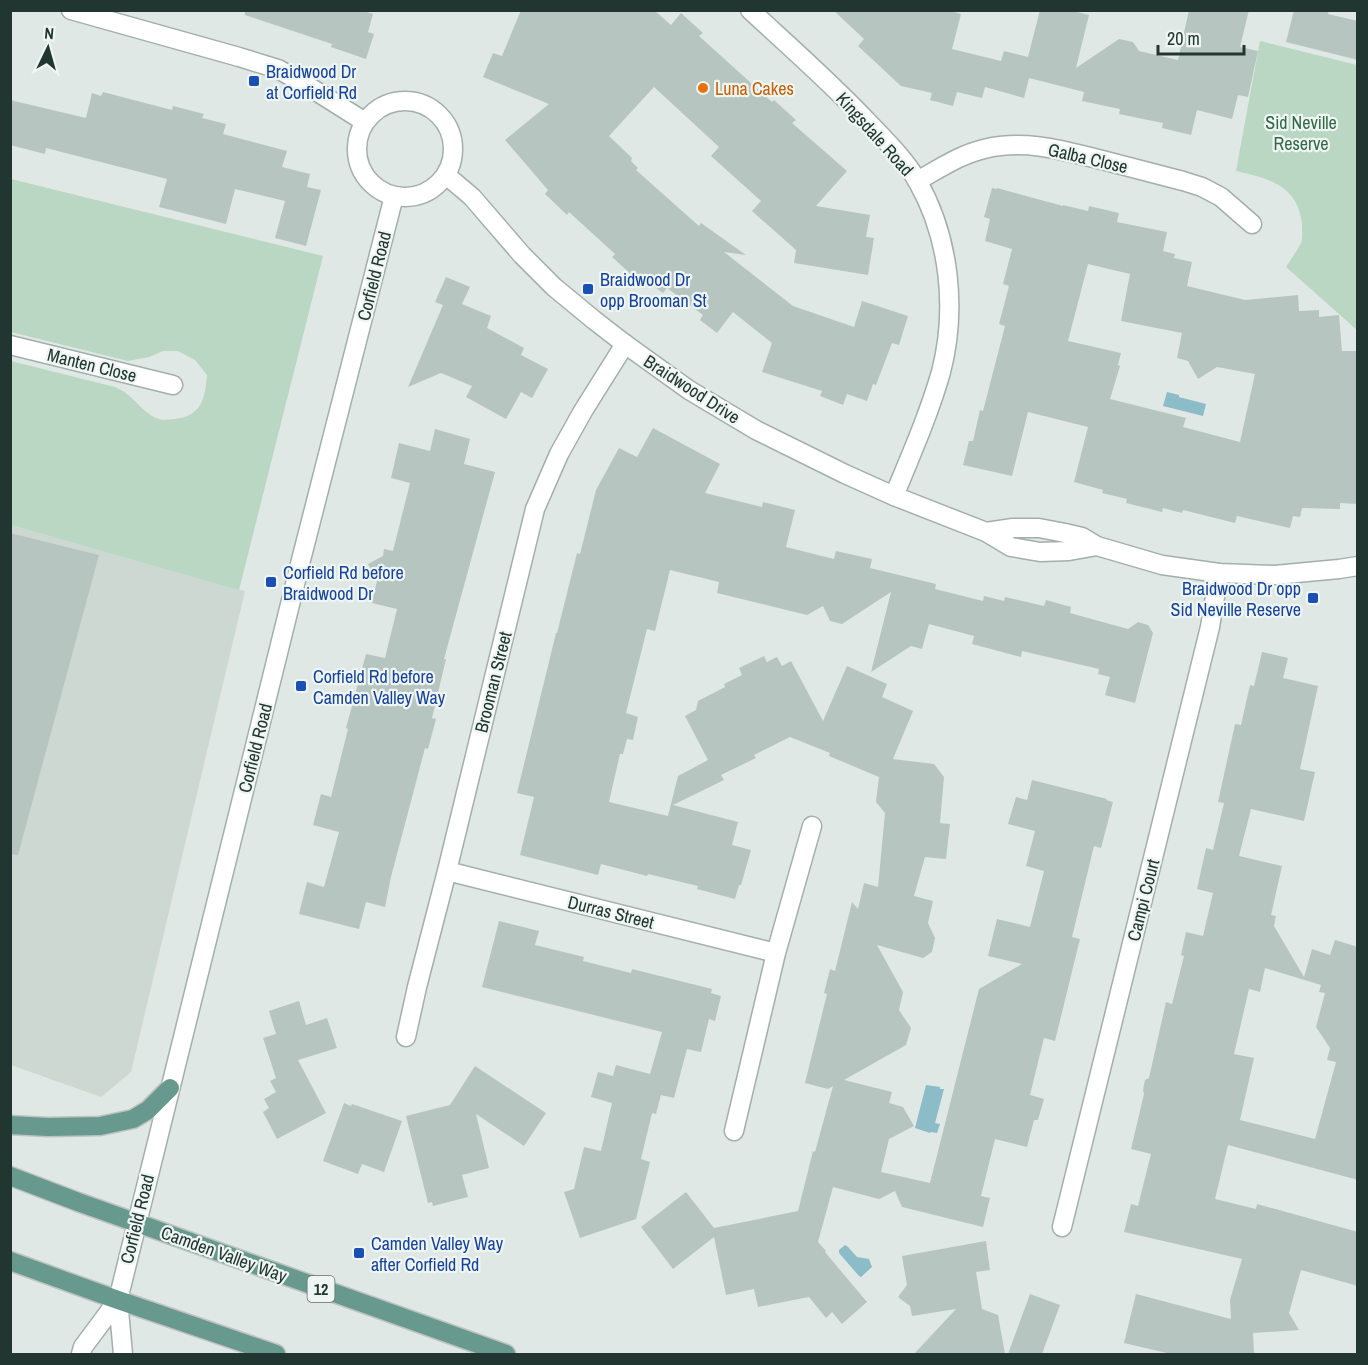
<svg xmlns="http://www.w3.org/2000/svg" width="1368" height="1365" viewBox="0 0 1368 1365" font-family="'Archivo Narrow',sans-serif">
  <rect width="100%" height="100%" fill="#dfe8e4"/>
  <path fill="#cdd8d3" d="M11,525L245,591L131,1072L101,1097L11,1065Z"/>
  <path fill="#b9d7c2" d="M1260,41L1357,65V330L1286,267C1291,259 1297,251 1301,243C1303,238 1302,231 1302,225C1299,186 1268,178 1236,171Z
    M11,179L323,256L239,590L11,525V361L115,387C119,389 124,391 127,394C136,401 142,410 152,416C159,421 167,420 175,419C202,416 205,398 207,375L195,360L178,351H163L149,357L128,361L11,332Z"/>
  <path fill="#8cbcc8" d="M1167,392L1179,395V397L1206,404L1203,416L1163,406Z
    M926,1085L940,1087V1089H944L935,1123L940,1124L937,1133L931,1132L930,1133L915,1128Z
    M845,1245L848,1247L857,1257L869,1259L872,1267L861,1277L859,1276L839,1253V1250Z"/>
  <path fill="#b7c5c0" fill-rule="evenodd" d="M245,10H361L373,14L368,32L374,34L366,59L331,47L332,44L245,15Z
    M521,10H654L671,25L681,13L703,33L699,36L772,102L774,100L796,120L792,123L847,171L816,206L870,215L866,237L874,238L868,275L794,263L796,250L752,211L761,201L711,156L719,147L654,87L609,136L632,158L631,161L638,168L636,170L699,226L701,223L746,255L724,252L793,306L854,327L862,301L908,316L899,345L892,343L876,385L873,384L867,401L847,394L843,405L820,396L822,391L762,372L772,343L733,312L717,333L700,320L703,315L667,288L663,293L637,274L634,277L612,257L615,254L569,212L567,215L545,194L548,190L505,140L549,104L483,77L493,53L502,56Z
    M833,10H947L961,14L952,49L1001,61L1004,51L1028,57L1040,10H1069L1089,15L1076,68L1119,39L1133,42L1139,51L1178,60L1189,10H1249L1240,47L1258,51L1248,97L1238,95L1232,119L1197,110L1191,135L1162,128L1163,123L1119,114L1120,109L1082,101L1084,92L1029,78L1024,98L985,87L982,98L957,92L953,106L930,100L932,93L901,86L858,46L864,39Z
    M1294,10H1329L1328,14L1358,21V60L1286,42Z
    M103,92L172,110L173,106L204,114L202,118L226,124L223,134L287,151L282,167L310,174L307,187L321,190L306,246L275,238L285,201L235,189L226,224L159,207L167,179L46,148L45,154L10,145V100L86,118L92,93L101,96Z
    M992,188L997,189V188L1063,206V205L1088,211L1089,206L1119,213L1117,222L1167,232L1163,251L1175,254L1174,258L1192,262L1187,286L1245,300L1298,295L1299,311L1319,310V317L1339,315L1342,351H1358V504L1340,503V509L1302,508L1300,517L1293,516L1290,528L1237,516L1235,523L1183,510L1182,513L1163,508L1162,512L1126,503L1127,499L1102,493L1103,490L1074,482L1088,427L1028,412L1012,476L963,465L969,441H973L980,410L983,411L1005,326L999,324L1009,286L1003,284L1012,249L985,241L990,219L984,217ZM1088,264L1130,274L1121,321L1182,333L1177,358L1188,361L1198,379L1217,367L1255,374L1240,442L1183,427L1186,418L1110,399L1120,366L1118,365L1121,353L1068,341Z
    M446,277L470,287L462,304L491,316L487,328L524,348L521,355L548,369L532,398L521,392L506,419L466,397L472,386L441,373L408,387L443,305L435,302Z
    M653,428L720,464L705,493L762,507L763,502L795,510L786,547L834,559L836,551L872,559L870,568L936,584L935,589L983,601L984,596L1004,601L1005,597L1044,606L1046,600L1071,607L1070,613L1128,629L1138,622L1148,625L1153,633L1135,703L1105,695L1110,677L1098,674L1099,669L1022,651L1021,657L972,644L974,636L929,624L922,649L911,646L871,672L891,592L842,624L830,621L823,606L807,615L717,593L719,582L670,570L655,631L647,629L626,713L638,717L633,740L627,739L623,754H620L609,802L668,816L678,776L708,760L685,716L696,710L698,701L725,687L724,684L742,675L739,668L764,656L767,662L777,657L782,666L791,661L823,721L847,666L887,684L882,697L913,711L893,759L934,764L944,777L940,823L950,824L946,859L925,857L914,896L933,901L928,923L935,938L932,952L923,958L877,945L903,992L899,1010L911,1028L906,1045L844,1080L892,1092L889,1103L903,1107L914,1126L889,1139L881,1172L930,1183L979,989L1022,964L988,956L997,919L1030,927L1044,871L1026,866L1035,831L1008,824L1016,797L1027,800L1032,780L1107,799L1106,800L1113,802L1101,848L1094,846L1072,937L1080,939L1055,1041L1044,1038L1030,1095L1044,1099L1038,1120H1034L1027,1147L995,1139L981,1196L990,1198L983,1227L902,1207L895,1191L879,1199L833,1187L818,1242L826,1251L825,1252L867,1302L842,1324L832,1312L826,1318L809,1297L758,1307L754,1289L726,1295L714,1237L673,1269L641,1227L686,1192L714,1228L798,1211L813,1151L815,1152L833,1086L828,1089L805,1083L827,994L824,993L830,969L835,971L852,902L858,909L864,883L878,887L885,813L876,802L879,777L829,756L830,753L790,737L754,755L756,758L721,775L724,780L673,805L738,822L732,845L751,850L741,885H739L735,899L697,889L698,886L648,874L647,876L601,864L598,875L520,855L534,797L517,793L556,633H557L577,553L580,554L596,490L619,448L637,457Z
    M435,429L470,439L464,464L495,472L444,659H446L432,718L436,719L428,749L425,748L391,877L385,907L366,902L359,929L299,914L307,882L324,887L339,832L313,825L321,794L331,797L348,729L346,728L366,654L385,658L397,609L372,603L377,581L368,564L383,556L384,549L393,551L410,483L391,478L399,443L430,451Z
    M10,533L99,555L18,855L10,854Z
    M1262,652L1288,658L1283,678L1318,686L1300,769L1315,772L1304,821L1251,809L1239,856L1282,866L1271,915L1276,916L1274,926L1304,977L1312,949L1330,955L1335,940L1358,947V1180L1228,1145L1215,1199L1256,1209L1257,1204L1358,1232V1286L1301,1270L1289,1313L1299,1330L1253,1333L1254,1354H1171L1124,1343L1136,1294L1231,1319L1230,1300L1242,1259L1124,1232L1131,1204L1138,1206L1151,1154L1131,1149L1144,1094L1143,1090L1145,1080L1149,1078L1166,1002L1172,1004L1184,956L1181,955L1186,932L1203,936L1213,893L1197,889L1206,848L1213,850L1224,803L1218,802L1235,724L1241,725L1250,685L1254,686ZM1265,968L1321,985L1319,992L1325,993L1316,1027L1330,1048L1327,1060L1336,1062L1315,1139L1240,1120L1254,1058L1234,1054L1249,989L1260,992Z
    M499,921L539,931L535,945L584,957L583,961L631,973L632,969L712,989L711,993L721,996L715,1021L709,1019L701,1052L687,1049L674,1098L661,1095L656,1114L652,1113L641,1159L650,1162L636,1219L580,1238L564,1192L574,1189L584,1147L601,1151L612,1103L591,1097L598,1072L613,1076L616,1065L650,1074L662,1032L482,987Z
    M299,1001L306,1025L327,1018L337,1048L298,1060L326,1113L277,1139L263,1112L269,1108L264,1099L276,1092L270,1081L276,1078L263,1038L276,1034L269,1011Z
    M475,1066L546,1113L524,1146L476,1114L489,1168L462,1175L468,1197L433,1206L432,1202L428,1203L406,1116L450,1105Z
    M344,1103L351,1106L352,1104L402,1121L384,1172L362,1164L358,1174L323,1161Z
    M986,1241L990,1270L976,1272L982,1309L998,1315L1005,1354H914L956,1309L912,1316L910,1306L898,1297L907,1285L902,1256Z
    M1030,1294L1060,1305L1042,1354H1008Z"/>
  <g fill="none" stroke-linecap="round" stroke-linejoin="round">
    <g stroke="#a3afab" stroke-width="21">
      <path id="minor" d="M750,10C789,46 829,81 866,120C884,139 905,159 918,182C950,239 957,310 941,372C929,414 911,455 894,496
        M917,181C939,169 959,155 984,149C1024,139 1062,150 1102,160C1129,167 1156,174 1183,181L1202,187L1221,197L1252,224
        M10,345L173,385
        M447,871L776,953
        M406,1037L417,987L447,871L535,509L559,454L583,411L625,344
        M734,1131L776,953L812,826
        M1062,1227L1210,627L1219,573"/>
    </g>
    <g stroke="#a3afab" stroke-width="21">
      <path id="tertiary" d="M71,10L239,57L278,69L308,86L365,122
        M357 149a48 48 0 1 1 96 0a48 48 0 1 1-96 0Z
        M446,175L472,197L522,255L554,287L594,320L625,344L689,390L756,430L845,474L894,496L986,532L1011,547L1040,552L1069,551L1097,546
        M986,532L1013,528H1039L1065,533L1082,537L1097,546L1162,565L1219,573L1275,575L1339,569L1358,566
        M81,1354L83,1347L118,1300
        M123,1354L118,1300L301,560L394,196"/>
    </g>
    <g stroke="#bdc3c1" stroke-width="21">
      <path id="primary" d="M10,1125L48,1127L100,1126L133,1119L148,1110L170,1088
        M10,1176L78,1202L506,1354
        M10,1261L118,1300L276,1354"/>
    </g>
    <use href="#minor" stroke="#fff" stroke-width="18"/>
    <use href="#tertiary" stroke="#fff" stroke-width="18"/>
    <use href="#primary" stroke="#68998e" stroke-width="18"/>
  </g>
  <g fill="#1a4fb4" stroke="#eef5f2" stroke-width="2">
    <rect x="248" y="75" width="12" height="12" rx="3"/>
    <rect x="582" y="283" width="12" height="12" rx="3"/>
    <rect x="265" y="576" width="12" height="12" rx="3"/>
    <rect x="1307" y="592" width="12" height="12" rx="3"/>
    <rect x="295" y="680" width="12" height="12" rx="3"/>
    <rect x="353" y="1247" width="12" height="12" rx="3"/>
  </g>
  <circle fill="#e8710a" stroke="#eef5f2" stroke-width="2" cx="703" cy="88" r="6"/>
  <g text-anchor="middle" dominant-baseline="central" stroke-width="4.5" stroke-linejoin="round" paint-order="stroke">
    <rect fill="#eef5f2" stroke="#5f6f6b" stroke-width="1.5" x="307.5" y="1276" width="27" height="26" rx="4.5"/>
    <g font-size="16" font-weight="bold" fill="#223631">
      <text x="321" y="1289">12</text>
    </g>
    <g font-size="18" fill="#164399" stroke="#eef5f2" text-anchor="start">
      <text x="266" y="71">Braidwood Dr<tspan x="266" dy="21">at Corfield Rd</tspan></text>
      <text x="600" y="279">Braidwood Dr<tspan x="600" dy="21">opp Brooman St</tspan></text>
      <text x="283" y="572">Corfield Rd before<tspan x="283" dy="21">Braidwood Dr</tspan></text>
      <text x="1301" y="588" text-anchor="end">Braidwood Dr opp<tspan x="1301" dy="21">Sid Neville Reserve</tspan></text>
      <text x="313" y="676">Corfield Rd before<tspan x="313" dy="21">Camden Valley Way</tspan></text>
      <text x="371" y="1243">Camden Valley Way<tspan x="371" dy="21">after Corfield Rd</tspan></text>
    </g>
    <g font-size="18" fill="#c56008" stroke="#eef5f2" text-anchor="start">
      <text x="715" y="88">Luna Cakes</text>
    </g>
    <g font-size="18" fill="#316848" stroke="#eef5f2">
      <text x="1301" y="122">Sid Neville<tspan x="1301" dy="21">Reserve</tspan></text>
    </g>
    <g font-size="18" fill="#223631" stroke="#eef5f2">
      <text transform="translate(875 134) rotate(48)">Kingsdale Road</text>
      <text transform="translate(1088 158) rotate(13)">Galba Close</text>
      <text transform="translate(374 276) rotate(-76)">Corfield Road</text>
      <text transform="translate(92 365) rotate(14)">Manten Close</text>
      <text transform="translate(692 389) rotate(33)">Braidwood Drive</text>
      <text transform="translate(493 682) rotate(-76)">Brooman Street</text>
      <text transform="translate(255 748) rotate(-76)">Corfield Road</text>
      <text transform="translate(1143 900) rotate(-76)">Campi Court</text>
      <text transform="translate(611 912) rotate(14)">Durras Street</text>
      <text transform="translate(137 1219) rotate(-76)">Corfield Road</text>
      <text transform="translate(224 1254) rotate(20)">Camden Valley Way</text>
    </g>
  </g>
  <rect width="1368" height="1365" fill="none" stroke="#223631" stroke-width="24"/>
  <g transform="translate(48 48) rotate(5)" stroke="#eef5f2" stroke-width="4.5" paint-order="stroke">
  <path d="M0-4.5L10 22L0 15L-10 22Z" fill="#223631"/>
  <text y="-9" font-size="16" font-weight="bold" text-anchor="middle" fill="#223631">N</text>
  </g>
  <path d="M1158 45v9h86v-9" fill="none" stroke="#223631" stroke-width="3"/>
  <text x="1167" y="45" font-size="18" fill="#223631" stroke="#eef5f2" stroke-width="4.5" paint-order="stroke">20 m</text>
</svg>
